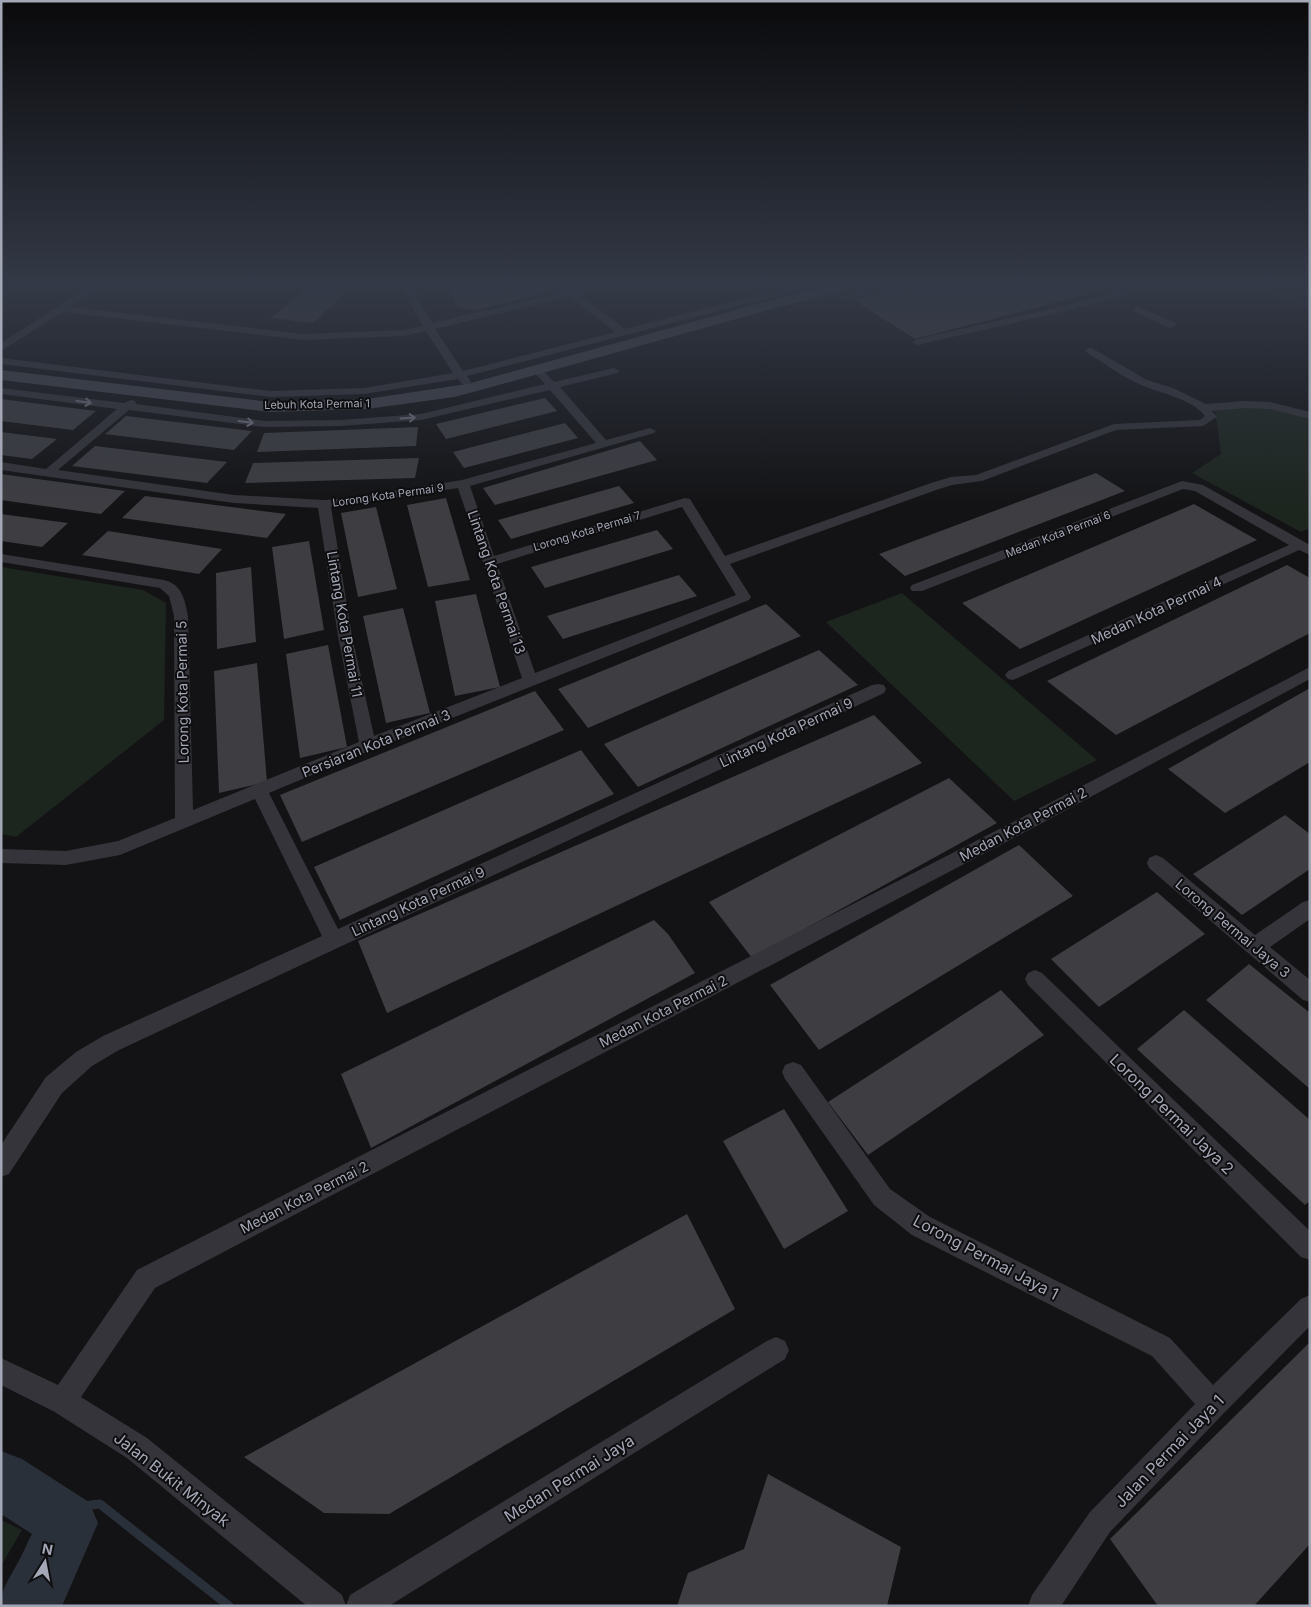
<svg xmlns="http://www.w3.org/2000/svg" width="1311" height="1607" viewBox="0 0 1311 1607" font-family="Inter,sans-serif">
  <rect width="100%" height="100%" fill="#131315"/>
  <path fill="#1d251f" d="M1293,283H1310V309L1272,295L1295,288Z
    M1255,406L1285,409L1310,420V528L1301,532L1192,473L1221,454L1215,410Z
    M1,567L143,590L166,603L164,720L16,837L1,834Z
    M902,593L1097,760L1014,801L826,622Z
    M1,1520L22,1530L1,1566Z"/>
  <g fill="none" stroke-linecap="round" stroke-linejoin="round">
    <path stroke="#293039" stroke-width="9" d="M68,1523L83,1506L100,1504L229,1606"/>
    <path fill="#293039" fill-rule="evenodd" d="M1,1451L22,1459L89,1502L98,1523L62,1606H1C1,1589 8,1581 16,1566C22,1556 26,1545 32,1534L1,1514Z"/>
  </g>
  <path fill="#3d3d42" d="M314,283H356L313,323L271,318Z
    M444,283H551L555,286L551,292L476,310L458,307Z
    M926,283H1130L915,339L854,300Z
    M545,398L557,411L446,439L436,424Z
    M1,399L96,411L73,430L1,421Z
    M126,416L252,431L234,450L105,434Z
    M565,423L578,438L464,468L453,452Z
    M418,427L416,446L257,452L264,433Z
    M1,432L57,439L32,459L1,455Z
    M640,441L657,460L495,505L483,488Z
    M95,446L227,462L207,483L72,466Z
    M419,458L415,478L245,483L253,463Z
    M1096,473L1125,491L905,576L879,554Z
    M1,474L125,491L101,514L1,500Z
    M619,486L634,503L511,539L498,520Z
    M145,496L286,514L267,538L122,518Z
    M446,498L470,580L428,587L407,505Z
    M1194,504L1257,540L1020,649L962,603Z
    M376,507L397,589L358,597L341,513Z
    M1,514L68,523L42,547L1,541Z
    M657,530L673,549L545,588L531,567Z
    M108,531L222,549L199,574L82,555Z
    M309,541L324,630L284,639L272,547Z
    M1287,565L1310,578V633L1116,735L1047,681Z
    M251,567L256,642L217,649L216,573Z
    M679,575L697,596L563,639L547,616Z
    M476,594L500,687L455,696L435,601Z
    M766,604L801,636L588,728L558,689Z
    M403,608L430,713L386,723L363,616Z
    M328,645L347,747L300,758L286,654Z
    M819,650L858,685L638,787L604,744Z
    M257,663L267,782L219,793L214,671Z
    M1310,688V762L1225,813L1168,769Z
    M535,691L564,730L302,842L280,795Z
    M874,715L922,763L387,1013L358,941Z
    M581,750L614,794L340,920L314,867Z
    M949,778L997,823L752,958L709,902Z
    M1285,815L1310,834V869L1242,915L1193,874Z
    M1019,845L1073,896L819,1050L770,985Z
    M1157,892L1205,934L1099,1007L1051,959Z
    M654,920L668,934L695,973L371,1148L341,1074Z
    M1249,964L1310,1013V1089L1206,1000Z
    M1001,990L1044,1035L868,1155L828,1102Z
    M1184,1010L1310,1120V1201L1305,1205L1137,1049Z
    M784,1109L848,1211L784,1249L723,1141Z
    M687,1214L735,1309L389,1514L324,1513L244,1457Z
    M1310,1342V1544L1254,1606H1158L1110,1539Z
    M768,1474L901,1547L887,1606H677L688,1573L744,1549Z"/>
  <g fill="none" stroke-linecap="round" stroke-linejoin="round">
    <path fill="#34343a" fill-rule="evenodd" d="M95,283H106L70,307L303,334L404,330L423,326L399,283H409L432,323L565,292L554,283H565L574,290L604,283H620L618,285L579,294L625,329L806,283H821L819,285L467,376L471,382L466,385L462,384L458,379L364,394L271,397L1,364V358L271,391L364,388L453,373L426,331L404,336L303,340L63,312L1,351V343ZM570,296L615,332L463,371L435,329Z
      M891,283H906L904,285L844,301L839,298L841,296Z
      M1146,283H1161L1159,285L1070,310L917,345L912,342L917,339L1068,305Z
      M1290,283H1303L1293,288L1288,285Z
      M1137,306L1175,323L1176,325L1171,328L1167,327L1134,311V307Z
      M1090,347L1147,380L1173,388L1206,404L1245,401L1270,402L1310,412V419L1270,409L1245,408L1212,411L1217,417L1203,426L1116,430L982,481L952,485L939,489L730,564L751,597L749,600L374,749L269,793L338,929L872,685L878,684L884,685L886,689L884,693L119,1050L92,1066L62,1093L9,1174L1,1177V1145L46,1077L76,1052L103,1036L322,936L255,799L120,855L66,865L1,863V849L66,851L118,841L175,818L174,616L169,596L160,588L1,562V554L164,580C182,584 185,600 188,616L193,810L359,742L338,636L318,508L234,503L1,470V462L46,469L117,409L1,394V388L124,403L131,400L135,401L136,404L265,421L341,420L421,414L545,384L532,370L537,367L541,368L554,382L614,368L619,371L618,373L560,387L606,440L650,428L656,431L654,433L470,486L494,556L685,498L690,499L725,556L931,483L951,477L976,475L1114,424L1200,420L1205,416C1190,397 1160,394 1139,384C1121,376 1104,363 1086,352L1085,350ZM550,390L596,443L462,480L349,498L324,500L234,495L58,470L129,410L265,427L341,426L421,420ZM458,488L522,678L374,736L352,636L331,507ZM682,507L736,595L535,673L497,564Z
      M1182,481L1203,485L1310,545V555L1299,550L1013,680L1008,679L1005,675L1008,671L1289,545L1195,491L1183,489L922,591H912L910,588L912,585Z
      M1310,667V679L1029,830L155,1288L81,1397L147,1438L342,1595L346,1606H307L127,1458L53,1411L1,1385V1358L58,1385L137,1270L1017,820Z
      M1156,855L1163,858L1255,935L1303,902L1310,900V919L1270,947L1310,980V1002L1303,1000L1149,868L1147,863L1149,858Z
      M1035,970L1042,973L1310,1231V1260L1301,1257L1028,985L1025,979L1028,973Z
      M793,1062L801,1065L890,1189L930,1217L1170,1338L1213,1385L1301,1299L1310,1295V1326L1223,1414L1110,1532L1061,1606H1028L1032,1595L1090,1512L1195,1404L1152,1356L912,1235L874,1205L785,1079L782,1072L785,1065Z
      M776,1337L785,1341L789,1350L785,1359L389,1606H346L350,1595L767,1341Z"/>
    <path fill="#42434a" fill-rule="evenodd" d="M843,283H866L864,286L779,307L477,391L454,397L367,409L270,412L1,380V370L270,402L367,399L467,384L769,301Z"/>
  </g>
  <defs><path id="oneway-shaft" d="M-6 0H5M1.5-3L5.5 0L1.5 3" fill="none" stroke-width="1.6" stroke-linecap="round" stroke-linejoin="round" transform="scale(1.25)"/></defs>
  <g stroke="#72737e">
    <use href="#oneway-shaft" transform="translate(84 402) rotate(7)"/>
    <use href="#oneway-shaft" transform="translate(408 418) rotate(-4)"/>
    <use href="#oneway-shaft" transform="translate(246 422) rotate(7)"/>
  </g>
  <linearGradient id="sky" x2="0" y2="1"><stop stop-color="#0a0a0c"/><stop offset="0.56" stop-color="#333946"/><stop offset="1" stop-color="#333946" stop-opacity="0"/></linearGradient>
  <rect width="1311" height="508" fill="url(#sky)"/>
  <g text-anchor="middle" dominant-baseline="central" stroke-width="4" stroke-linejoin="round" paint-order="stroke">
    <g font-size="11" fill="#a4a7b6" stroke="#0e0e10">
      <text transform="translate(317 404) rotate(-1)">Lebuh Kota Permai 1</text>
      <text transform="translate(388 495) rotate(-8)">Lorong Kota Permai 9</text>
      <text transform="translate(587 531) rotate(-17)">Lorong Kota Permai 7</text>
      <text transform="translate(1058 534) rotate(-21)">Medan Kota Permai 6</text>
    </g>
    <g font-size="14" fill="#a4a7b6" stroke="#0e0e10">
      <text transform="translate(497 582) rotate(71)">Lintang Kota Permai 13</text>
      <text transform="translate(1156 610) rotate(-25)">Medan Kota Permai 4</text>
      <text transform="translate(345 624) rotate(80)">Lintang Kota Permai 11</text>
      <text transform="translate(182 692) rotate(-91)">Lorong Kota Permai 5</text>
      <text transform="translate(786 732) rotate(-25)">Lintang Kota Permai 9</text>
      <text transform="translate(376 743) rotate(-22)">Persiaran Kota Permai 3</text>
      <text transform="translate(1023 824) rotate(-28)">Medan Kota Permai 2</text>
      <text transform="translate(418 901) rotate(-25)">Lintang Kota Permai 9</text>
      <text transform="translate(1233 928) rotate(40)">Lorong Permai Jaya 3</text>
      <text transform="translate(663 1011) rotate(-27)">Medan Kota Permai 2</text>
      <text transform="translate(304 1197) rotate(-27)">Medan Kota Permai 2</text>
    </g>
    <g font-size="16" fill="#a4a7b6" stroke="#0e0e10">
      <text transform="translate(1172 1114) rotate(44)">Lorong Permai Jaya 2</text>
      <text transform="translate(986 1257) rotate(28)">Lorong Permai Jaya 1</text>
      <text transform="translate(1169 1451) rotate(-46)">Jalan Permai Jaya 1</text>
      <text transform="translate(569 1478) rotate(-32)">Medan Permai Jaya</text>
      <text transform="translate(172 1479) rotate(38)">Jalan Bukit Minyak</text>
    </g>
  </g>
  <rect width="1311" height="1607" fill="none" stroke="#a4a7b6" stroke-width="5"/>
  <g transform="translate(45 1562) rotate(11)" stroke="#0e0e10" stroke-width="4" paint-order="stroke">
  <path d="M0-4L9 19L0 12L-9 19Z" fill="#a4a7b6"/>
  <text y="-8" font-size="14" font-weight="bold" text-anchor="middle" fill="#a4a7b6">N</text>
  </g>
</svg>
